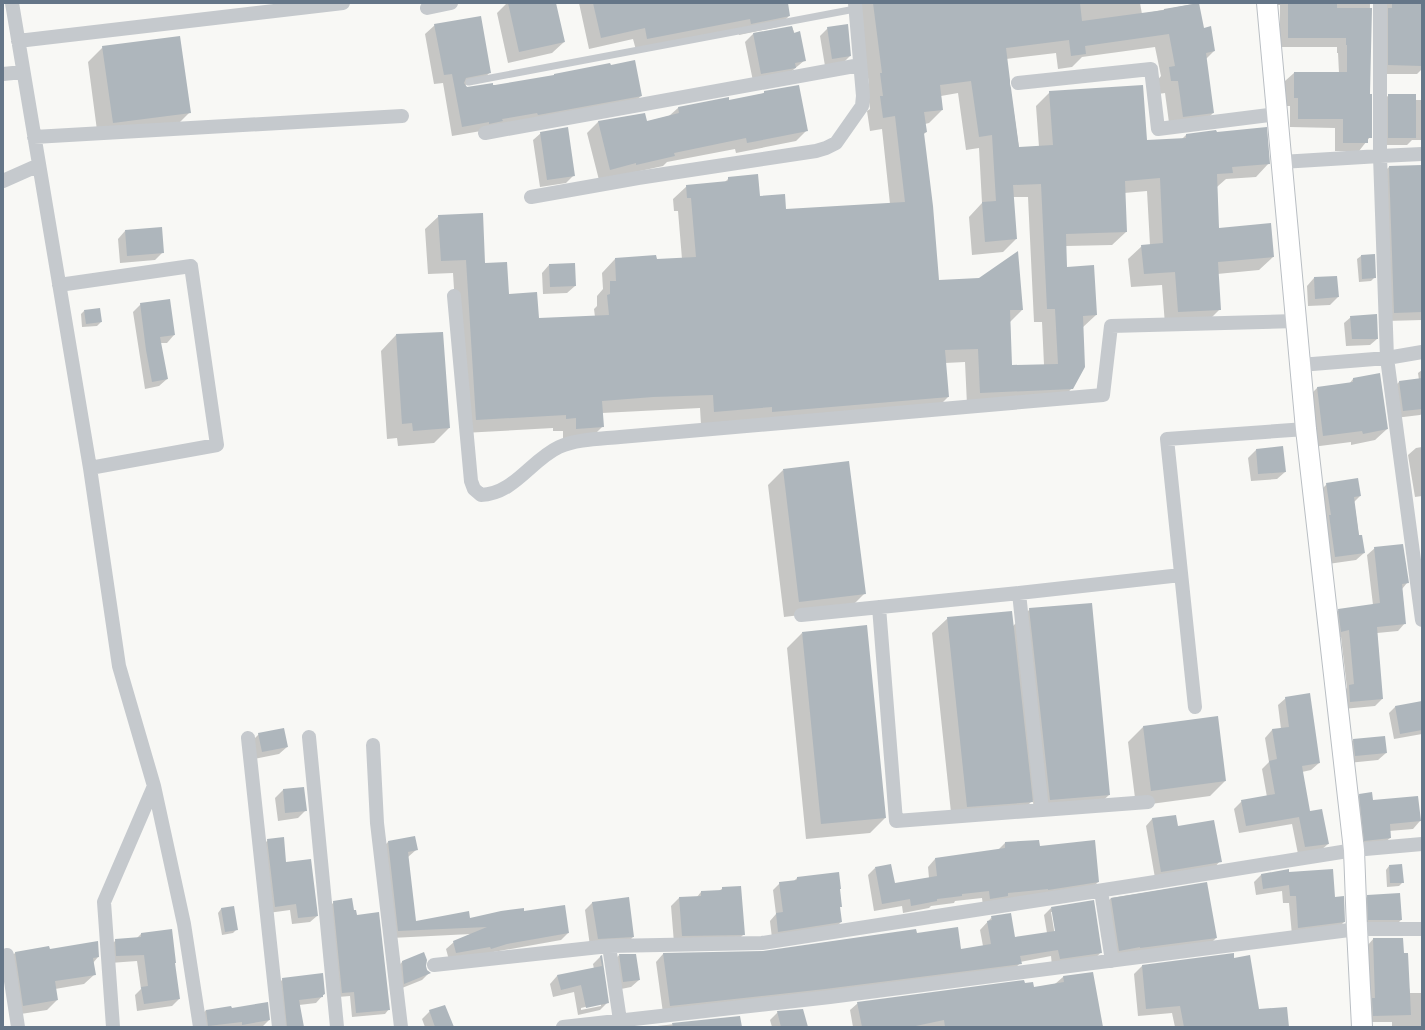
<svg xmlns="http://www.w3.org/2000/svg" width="1425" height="1030" viewBox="0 0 1425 1030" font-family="'Roboto Condensed',sans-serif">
  <rect width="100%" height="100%" fill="#f8f8f5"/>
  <path fill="#0003" fill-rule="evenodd" d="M507,3H555L564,42L552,53L508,63L497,13Z
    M579,3H787L789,16L778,27L739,35L738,30L636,50L633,39L589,49Z
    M858,3H1140L1142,14L1198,3L1203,29L1214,51L1206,59L1213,113L1200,126L1170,130L1165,93L1158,94L1156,82L1161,76L1155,47L1082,57L1072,67L1058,69L1056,53L1006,59L1019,148L1039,147L1036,106L1050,92L1146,141L1182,139L1186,135L1269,163L1256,177L1226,179L1218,186L1217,187L1218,229L1273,257L1259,270L1217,274L1220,309L1206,323L1165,325L1162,285L1131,287L1128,259L1142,246L1150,245L1147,191L1124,193L1126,232L1112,245L1066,246V268L1096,315L1082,328L1072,388L1059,402L967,405L965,362L945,363L948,397L935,410L701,425L700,408L602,413L603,426L589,440L563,441V431H553V428L463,433L453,273L428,274L425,229L439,216L484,264L508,295L538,319L595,317L594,309L597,306V296L603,289L602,273L615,259L656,260L682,259L678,211H674L673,199L687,186L724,183L729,178L759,197L785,210L890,204L882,129L870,131L867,111L870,109L867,88L869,85ZM958,93L966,150L979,148L982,203L969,217L972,255L1003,252L1016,239L1013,197H1028L1034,322H1042L1044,365L1011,366L1010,322L1022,310L938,281L923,135L926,132L925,124L929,123L942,110L941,96Z
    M1276,3H1370L1369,95L1370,137L1359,151H1335V128L1290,127V106H1285V81L1294,73H1339L1338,53H1337V47H1280V5H1276Z
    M1371,3H1422V69L1417,74H1380L1375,4Z
    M435,25L490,72L481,82L465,85L467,88L493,86L552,77L554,75L641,96L631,105L452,136L443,83L434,84L425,34Z
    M792,27L805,60L787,75L753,81L745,42L753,34Z
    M828,28L850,56L842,64L825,66L820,36Z
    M103,47L190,112L174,128L98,138L88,62Z
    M765,92L807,130L796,141L736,153L735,149L667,162L663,166L599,180L587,133L598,122L644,114L646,122L669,116L678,108L728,99L729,101L762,94Z
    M1389,95L1415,100H1422V140H1412L1407,145H1381V102Z
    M541,133L574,175L566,183L540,187L533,140Z
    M1422,166V320L1386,321L1381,175L1389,167Z
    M125,231L163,252L155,260L120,263L118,239Z
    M1374,255L1375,277L1371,281L1359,282L1357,259L1361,256Z
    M549,265L575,286L567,293L543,294L542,273Z
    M1314,278L1338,297L1330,305L1308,306L1307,286Z
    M141,304L174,335L167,343H160L167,379L159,386L145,389L133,312Z
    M84,311L101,322L97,326L82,327L81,314Z
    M1351,317L1377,339L1370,345L1346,346L1344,323Z
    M442,333L449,428L434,443L398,446L397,438L387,439L381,351L396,335Z
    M1422,370V414L1420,415L1395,418L1392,389L1399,382L1419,380L1418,373Z
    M1353,379L1387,429L1375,440L1351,445V442L1312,447L1305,400L1317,388L1349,384Z
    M1282,447L1285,472L1277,479L1251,481L1248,458L1256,450Z
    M1422,447V496L1415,497L1408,455L1416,448Z
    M783,470L865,593L849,609L784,617L768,485Z
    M1327,484L1360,496L1354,502L1359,536L1364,553L1356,560L1328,564L1319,492Z
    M1375,548L1407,583L1402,589L1405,623L1398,631L1377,633L1382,699L1375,706L1343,709L1342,693L1347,688L1341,637L1334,638L1331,618L1339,610L1373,605L1367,555Z
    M1030,609L1109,795L1093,810L1034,815L1033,800L1016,817L952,822L932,633L948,618L1013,626Z
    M802,633L885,818L870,833L806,839L787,648Z
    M1286,698L1319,763L1311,770L1302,772L1309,812L1328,844L1320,851L1298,854L1292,824L1239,833L1234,809L1242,801L1267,797L1262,769L1269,762L1265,738L1272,730L1281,729L1278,705Z
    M1422,702V734L1394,739L1389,713L1395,707Z
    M1217,717L1225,781L1210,796L1136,806L1128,742L1143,727Z
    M259,734L287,747L279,754L254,759L251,742Z
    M1353,740L1386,753L1378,760L1348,763L1346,748Z
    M303,788L306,810L298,818L278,821L275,798L283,790Z
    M1360,795L1420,821L1413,829L1389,831L1390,838L1382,845L1357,848L1352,802Z
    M1175,816L1177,827L1220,861L1214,868L1155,878L1146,826L1152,819Z
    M268,840L286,863L317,916L310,922L292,924L290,910L268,913L261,847Z
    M388,842L416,850L408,857L415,923L469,919L568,933L561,940L449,960L446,949L454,942L471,934L391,938L381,849Z
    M1005,843L1039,847L1098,882L1091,889L983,906L982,898L955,901L954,903L931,906L929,908L903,913L902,906L874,911L868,875L875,868L894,884L929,878L928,867L935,859L998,850Z
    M1389,866L1403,882L1399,886L1387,887L1386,870Z
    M1288,873L1335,898L1344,922L1337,929L1292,935L1289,903H1283L1282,891L1256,895L1254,882L1261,875Z
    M797,878L841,906L839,908L841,922L835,928L772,938L770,921L776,914L773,890L780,883L794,881Z
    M1206,883L1216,938L1207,947L1110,959L1102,907L1111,898Z
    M723,888L744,934L736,942L674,943L671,906L679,898L697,897L701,892L719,891Z
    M1399,894L1401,920L1393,928H1361L1360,904L1368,896Z
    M334,902L389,1009L385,1014L352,1017L350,996L338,997L329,907Z
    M593,902L633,937L626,944L590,946L585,910Z
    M233,907L237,929L233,933L222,935L218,913L221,909Z
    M1051,908L1101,952L1094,960L1052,966L1051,956L1020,962V963L1013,971L663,1013L656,962L663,954L763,952L916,934L960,950L983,946L980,930L992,917L1015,938L1047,933L1044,915ZM1051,912H1053L1057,935L1055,936Z
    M141,934L174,964L179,999L172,1006L137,1011L135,995L141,989L137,961L110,963L109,947L116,940L137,938Z
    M1374,938L1403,954L1410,993H1422V1027H1392V1022H1366L1367,946Z
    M48,947L49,950L98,957L93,963L95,974L84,984L55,989L57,1000L47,1010L14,1015L5,963L15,953Z
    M619,955L639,980L631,987L616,990L612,963Z
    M1233,955L1234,959L1258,1010L1288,1027H1175L1172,1013L1138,1016L1134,974L1142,966Z
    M601,956L608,1002L600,1010L578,1015L574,992L553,997L550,984L557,976L594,969L593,964ZM601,1003V1006L581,1010V1008Z
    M402,962L425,966L427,971L429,973L422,980L397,990L395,970Z
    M1092,973L1102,1027H853L850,1010L858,1003L1024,984L1033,988L1055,984L1063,977Z
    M283,979L324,994L316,1003L299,1005L303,1027H281L277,985Z
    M206,1010H231L269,1020L262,1027H200L199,1018Z
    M430,1011L450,1027H425L422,1019Z
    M778,1012L807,1027H772L770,1020Z
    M739,1017L741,1027H648Z"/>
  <path fill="#aeb6bc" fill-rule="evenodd" d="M508,3H556L565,42L519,52Z
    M593,3H788L790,16L751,24L750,19L647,39L645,28L601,38Z
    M873,3H1080L1082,21L1164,10V9L1199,3L1204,28L1211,26L1215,51L1206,53L1214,113L1183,117L1178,81H1171L1169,67L1175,66L1169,34L1085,46L1086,54L1071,56L1069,40L1006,48L1010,80V84L1011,88L1019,147L1053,145L1049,91L1143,85L1147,140L1186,138V134L1216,130L1217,132L1267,127L1270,164L1232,167L1233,173L1217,174L1219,228L1271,223L1274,257L1218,262L1221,310L1178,312L1175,272L1144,274L1141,245L1163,243L1160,178L1125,181L1127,232L1066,234L1067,267L1094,265L1097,315L1083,316L1085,367L1073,389L980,393L978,349L945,350L949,397L772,412V407L714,412L713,395L653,397L602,401L604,427L576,429V418L566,419V415L476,420L466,260L441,261L438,215L483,213L485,263L507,262L509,294L537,292L539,318L609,315L607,295L610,294V281H616L615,258L656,255L657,259L696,257L691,198H687L686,185L728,181V177L758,174L760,196L785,194L786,209L905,202L895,116L883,118L880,96H883L880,73H882ZM971,81L979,137L992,135L996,201L982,202L985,242L1017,239L1013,185L1041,184L1047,309H1055L1058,364L1012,365L1010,310H1023L1018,251L979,278L939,280L933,206L924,133L927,132L924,112L943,110L940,85Z
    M1288,3H1337V8H1372L1370,94H1372V138H1368V143H1343V119H1298V98H1294V72H1347V45H1346V38H1288Z
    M1392,3H1422V66L1388,65V8H1392Z
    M481,16L491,73L466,78L464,83L467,87L493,83V85H495L554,75V74L610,63L611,65L635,60L642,96L538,115L537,113L502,119L503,121L489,124V122L462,127L452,74L444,75L434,24Z
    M848,24L851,56L832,59L827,27Z
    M792,26L794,33L800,31L806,61L795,63L796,68L761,74L753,33Z
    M180,36L191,113L113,123L102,46Z
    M799,85L808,131L747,143L746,138L674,153L675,156L636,165V163L610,170L598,121L645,113L647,121L679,113L678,107L729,97V100L764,93V91Z
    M1388,94H1416V138H1388Z
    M568,127L575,176L547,180L540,132Z
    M1422,165V312L1394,313L1389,166Z
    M162,227L164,253L127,256L125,230Z
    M1375,254L1376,278L1362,279L1361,255Z
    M575,263L576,286L550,287L549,264Z
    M1337,276L1339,297L1315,299L1314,277Z
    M170,299L175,335L160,337L168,379L152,382L146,350L140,303Z
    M100,308L102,322L86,324L84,310Z
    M1377,314L1378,339H1352L1350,316Z
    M443,332L450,428L413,431L412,423L402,424L396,334Z
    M1380,373L1388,429L1363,434L1362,431L1323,436L1317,387L1353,382V378Z
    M1422,378V409L1403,411L1399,381Z
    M1283,446L1286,472L1258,474L1256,449Z
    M849,461L866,594L799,602L783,469Z
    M1358,478L1361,496L1354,497L1359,535H1362L1365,553L1335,557L1329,515H1331L1326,483Z
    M1403,544L1409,583L1402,584L1406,624L1377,627L1383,699L1350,702L1349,685L1354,684L1349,630L1341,632L1338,609L1380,603L1374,547Z
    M1092,603L1110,795L1050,800L1029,608Z
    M1012,611L1033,802L967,807L947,617Z
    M867,625L886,818L821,824L802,632Z
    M1310,693L1320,763L1302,766L1310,811L1322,809L1329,844L1305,847L1299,817L1246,826L1241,800L1275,794L1269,761L1277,759L1272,729L1289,727L1285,697Z
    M1422,701V730L1400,734L1395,706Z
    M1218,716L1226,781L1151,791L1143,726Z
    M284,728L288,747L262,752L258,733Z
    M1385,736L1387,753L1355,756L1353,739Z
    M304,787L307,811L285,813L283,789Z
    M1372,792L1373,800L1418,796L1421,821L1390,824L1391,838L1364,841L1359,794Z
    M1176,815L1178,826L1214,820L1222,862L1161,872L1152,818Z
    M415,836L418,850L408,852L416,921L469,911L470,918L501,911L524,908V911L565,905L569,933L507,944L491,949L490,947L456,953L453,941L487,927L398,931L388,841Z
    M284,837L286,862L311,859L318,916L298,918L296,904L275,907L267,839Z
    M1039,840L1040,846L1095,840L1099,882L1048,890V889L1008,893V896L990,899L989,891L962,894V896L937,899V901L911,906L910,899L882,904L875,867L891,864L895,883L937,876L935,858L1005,848V842Z
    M1402,864L1404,883H1390L1389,865Z
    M1289,869V872L1333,869L1335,897L1344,896L1345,922L1298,928L1296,896H1290L1289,885L1263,889L1261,874Z
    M839,872L841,889H840L842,907H840L842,922L778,932L776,913L783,912L779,882L797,880V877Z
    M1207,882L1217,938L1140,948V947L1119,951L1111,898Z
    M741,886L745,935L682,936L679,897L701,896V891L722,890V887Z
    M1400,893L1402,920H1368L1367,895Z
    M629,897L634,937L598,939L592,902Z
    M352,898L354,910H356L357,915L379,912L390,1010L356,1013L354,992L342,993L333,901Z
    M1094,900L1102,953L1060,959L1058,950L1020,956L1022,964L825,989L670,1006L663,953L763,951L916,929L917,933L958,927L961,949L991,944L987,921L992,920L991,916L1011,913L1015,937L1055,931L1051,907Z
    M234,906L238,930L225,932L221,908Z
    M172,929L176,963H175L180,999L144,1004L141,987L148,986L144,955L116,956L115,939L141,937V933Z
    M1373,938H1403L1404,953H1408L1411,1015L1373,1016L1372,998H1375Z
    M98,941L99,957L93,958L96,975L55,981L58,1000L23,1006L15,952L49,946L50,949Z
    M424,952L427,960L426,966L427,970L431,973L404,984L402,961Z
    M1234,953V958L1250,955L1259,1009L1287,1007L1289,1027H1184L1180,1006L1146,1009L1142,965Z
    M619,954H636L640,980L623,982Z
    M602,955L609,1003L586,1008L581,985L561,990L557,975L602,966L600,956Z
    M1093,972L1103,1027H945L944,1020L911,1027H862L857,1002L1024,980L1025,983L1033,982L1034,987L1064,982L1063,976Z
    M323,973L325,994L323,995V997L299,1000L304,1027H287L282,978Z
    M268,1002L270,1020L242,1025V1022L208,1026L206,1010L231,1006L232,1008Z
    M445,1005L454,1027H435L429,1010Z
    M803,1009L808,1027H781L777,1011Z
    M740,1016L742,1027H673L672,1023Z"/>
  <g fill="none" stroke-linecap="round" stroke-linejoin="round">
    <g stroke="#b9bec3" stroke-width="22">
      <path id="secondary" d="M1267,3L1306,429L1354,850L1357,929L1362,1027"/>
    </g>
    <path stroke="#c5c9cd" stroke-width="7" d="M469,82L855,9"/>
    <path stroke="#c5c9cd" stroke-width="14" d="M12,3L90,468L119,666L154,786L184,924L200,1027
      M427,8L451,3
      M18,41L343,3
      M3,74L23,72
      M1018,83L1151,69L1158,129L1277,114
      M485,133L860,65
      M34,137L402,116
      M1422,154L1380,156L1387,358L1422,620
      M1281,162L1380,156V3
      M3,181L39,165
      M531,197L638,178L816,151L826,148L836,143L862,106L863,96L855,3
      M59,285L191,266L217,445L90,468
      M454,296L471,481L474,489L481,495C514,494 531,460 559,447C577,439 600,439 620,437L1103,395L1111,326L1296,321
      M1300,365L1387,358L1422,352
      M1019,593L1042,810
      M879,607L896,821L1148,802
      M801,615L1019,593L1181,575
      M1195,707L1167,439L1306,429
      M309,737L337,1027
      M248,738L279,1027
      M373,745L377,823L401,1027
      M1101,891L1112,961
      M609,946L621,1027
      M7,955L18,1027
      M434,965L609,946L762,943L1149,883L1354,850L1422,844
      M113,1027L104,902L154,786
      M563,1027L830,997L1357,929H1422"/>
    <use href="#secondary" stroke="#fff" stroke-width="20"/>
  </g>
  <rect width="1425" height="1030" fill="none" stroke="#657688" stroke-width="8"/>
</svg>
